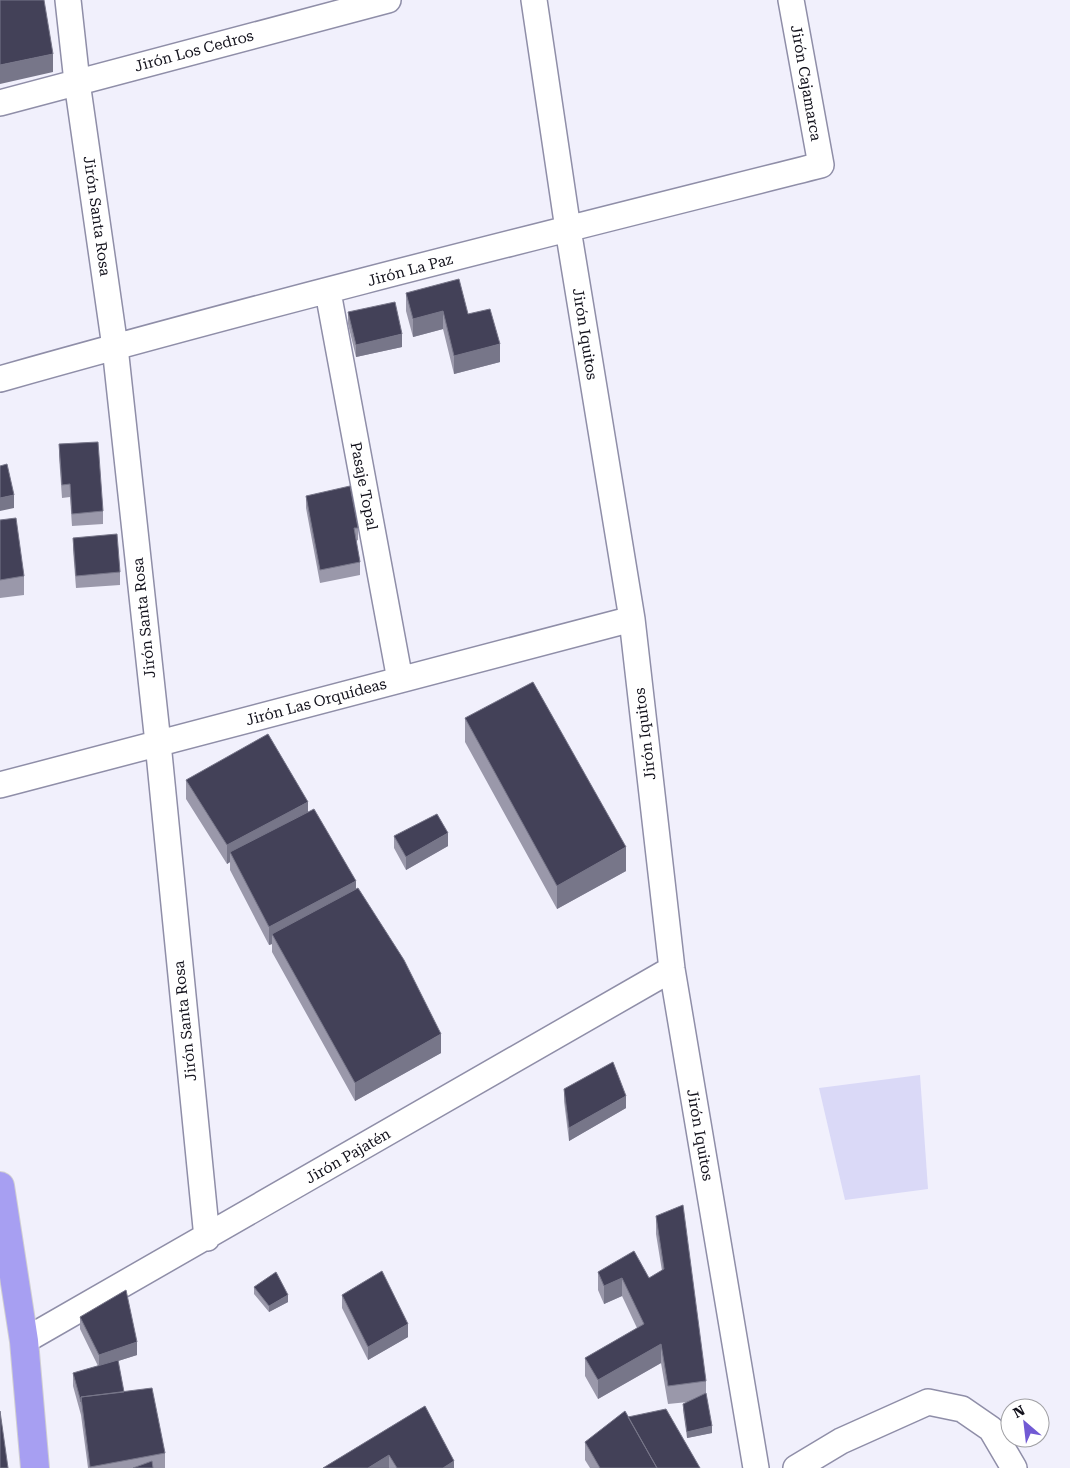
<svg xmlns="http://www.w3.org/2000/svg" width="1070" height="1468" viewBox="0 0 1070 1468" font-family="'Roboto Serif',serif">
  <rect width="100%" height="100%" fill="#f1f0fc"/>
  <path fill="#dad9f7" d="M920,1075L928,1189L845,1200L819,1088Z"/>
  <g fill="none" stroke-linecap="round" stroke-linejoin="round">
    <g stroke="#8f8ea8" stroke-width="28">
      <path id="street" d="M68,0L77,82L115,347L158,743L207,1238
        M534,0L568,229L632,619L672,969L756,1468
        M0,103L388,0
        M328,292L400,680
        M0,379C272,302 547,234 821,165L791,0
        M0,785L632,619
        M24,1341L672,969
        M796,1468L841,1441L928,1402L962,1409L991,1429L1014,1468"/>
    </g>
    <g stroke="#d0cfd1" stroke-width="30">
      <path id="highway" d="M0,1186L24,1341L35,1468"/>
    </g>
    <use href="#street" stroke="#fff" stroke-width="25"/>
    <use href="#highway" stroke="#a79ff2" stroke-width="28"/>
  </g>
  <path fill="#9a98aa" d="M406,293L468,314L500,362L454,374L443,329L413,337L406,311Z
    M348,312L402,347L356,357L348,324Z
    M59,444L103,511V524L72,526L70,497L62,498L59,457Z
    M306,496L358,528V540L356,541L360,562V575L320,583L306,508Z
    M0,520L24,576V595L0,598Z
    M73,538L120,572V585L76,588L73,550Z
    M465,718L626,871L557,909L465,742Z
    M186,780L308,812L356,889L441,1053L355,1101L272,952V944L269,945L230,870V862L227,864L186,799Z
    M394,836L448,846L406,870L394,848Z
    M564,1089L626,1108L569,1141L564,1101Z
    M656,1216L706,1381V1393L712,1433L687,1438L683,1410V1404L688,1402L668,1404L661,1363L598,1399L585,1376V1358L637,1328L622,1296L604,1304L598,1290V1272L649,1278L662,1271L656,1234Z
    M254,1287L288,1302L269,1312L254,1294Z
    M342,1295L408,1337L368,1360L342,1308Z
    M80,1317L137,1355L118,1361L124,1392L165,1453V1468H88L81,1415L73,1386V1373L98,1366L80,1329Z
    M425,1406L454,1468H323Z
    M628,1417L700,1468H590L585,1460V1442Z"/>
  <path fill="#777689" d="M53,54V72L0,84V65Z
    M443,311V329L413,337V319Z
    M402,334V347L356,357V345Z
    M500,344V362L454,374V356Z
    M14,495V508L0,511V498Z
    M308,802V820L230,852V862L227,864V845Z
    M448,833V846L406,870V857Z
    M626,847V871L557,909V886Z
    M356,881V899L272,934V944L269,945V927Z
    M441,1034V1053L355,1101V1083Z
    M626,1096V1108L569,1141V1128Z
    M622,1278V1296L604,1304V1286Z
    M288,1295V1302L269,1312V1306Z
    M408,1324V1337L368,1360V1347Z
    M137,1342V1355L99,1367V1355Z
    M661,1344V1363L598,1399V1380Z
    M712,1426V1433L687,1438V1432Z
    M389,1455V1468H368Z
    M454,1461V1468H443Z"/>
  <path fill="#434158" stroke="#777689" d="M0,0H44L53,54L0,65Z
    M459,279L468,314L490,309L500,344L454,356L443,311L413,319L406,293Z
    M395,302L402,334L356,345L348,312Z
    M98,442L103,511L72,514L70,484L62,485L59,444Z
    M7,464L14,495L0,498V466Z
    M350,486L358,528H354L360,562L320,570L306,496Z
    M16,518L24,576L0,580V520Z
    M117,534L120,572L76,576L73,538Z
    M533,682L626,847L557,886L465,718Z
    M268,734L308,802L227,845L186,780Z
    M314,809L356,881L269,927L230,852Z
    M437,814L448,833L406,857L394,836Z
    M358,888L404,960L441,1034L355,1083L272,934Z
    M613,1062L626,1096L569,1128L564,1089Z
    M683,1205L706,1381L668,1386L661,1344L598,1380L585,1358L644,1324L622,1278L604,1286L598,1272L634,1251L649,1278L664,1269L656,1216Z
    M382,1271L408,1324L368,1347L342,1295Z
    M276,1272L288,1295L269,1306L254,1287Z
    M126,1290L137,1342L99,1355L80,1317Z
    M118,1360L124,1392L81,1397V1402L73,1373Z
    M152,1388L165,1453L90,1467L81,1397Z
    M706,1393L712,1426L687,1432L683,1404Z
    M425,1406L454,1461L443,1468H397L389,1455L368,1468H323Z
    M666,1409L700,1468H657L628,1417Z
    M0,1411L8,1468H0Z
    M625,1411L657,1468H600L585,1442Z
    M152,1461L153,1468H133Z"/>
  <g text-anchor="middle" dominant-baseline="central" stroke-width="5" stroke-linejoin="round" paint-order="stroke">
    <g font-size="15" fill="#12111b" stroke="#fff">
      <text transform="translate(194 51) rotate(-15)">Jirón Los Cedros</text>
      <text transform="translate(806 83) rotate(80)">Jirón Cajamarca</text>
      <text transform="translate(97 216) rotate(82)">Jirón Santa Rosa</text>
      <text transform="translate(410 270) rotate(-15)">Jirón La Paz</text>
      <text transform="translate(585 334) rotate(81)">Jirón Iquitos</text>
      <text transform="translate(364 486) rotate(79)">Pasaje Topal</text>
      <text transform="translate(144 618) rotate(-96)">Jirón Santa Rosa</text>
      <text transform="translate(316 702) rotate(-15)">Jirón Las Orquídeas</text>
      <text transform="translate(645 734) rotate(-97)">Jirón Iquitos</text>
      <text transform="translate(185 1021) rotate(-96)">Jirón Santa Rosa</text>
      <text transform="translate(700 1135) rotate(80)">Jirón Iquitos</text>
      <text transform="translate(348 1156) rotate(-30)">Jirón Pajatén</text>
    </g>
  </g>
  <g transform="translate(1025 1423) rotate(332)"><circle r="24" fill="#ffffff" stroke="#a0a0a4"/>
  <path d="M0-4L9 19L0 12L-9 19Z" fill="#715ad4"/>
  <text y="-8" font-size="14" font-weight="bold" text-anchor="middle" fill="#12111b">N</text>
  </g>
</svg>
